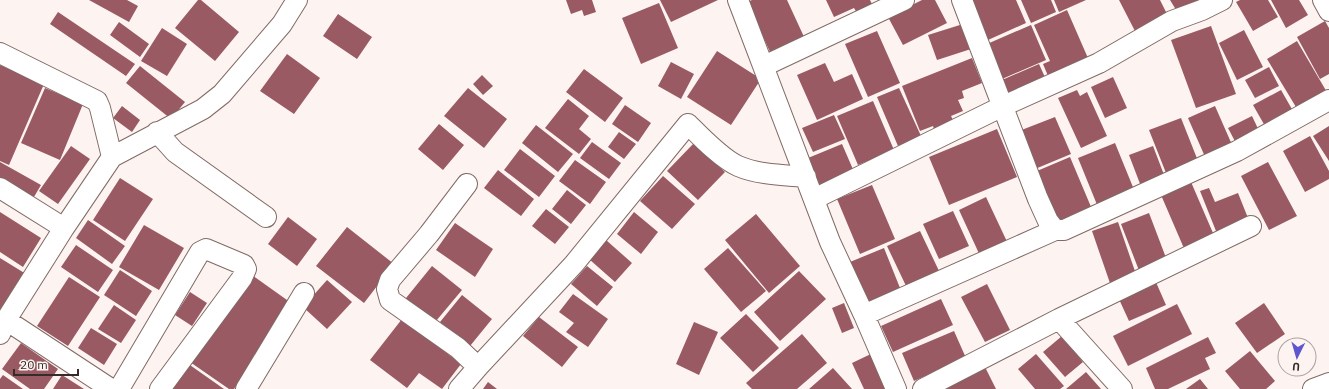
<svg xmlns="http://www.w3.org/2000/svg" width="1329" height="389" viewBox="0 0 1329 389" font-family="'IBM Plex Sans',sans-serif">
  <rect width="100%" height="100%" fill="#fdf3f0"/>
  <path fill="#995a63" d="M89,0H127L138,6L129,22Z
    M198,0H201L239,32L215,61L175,28Z
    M566,0H592L596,12L584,16L582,10L571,14Z
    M660,0H718L671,22Z
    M752,0H787L805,39L771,54L747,2Z
    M826,0H870L873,6L857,13L854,8L834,17Z
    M922,0H935L947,23L903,45L888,17Z
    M970,0H1016L1026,23L988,40Z
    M1021,0H1051L1056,12L1031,23Z
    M1054,0H1086L1059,12Z
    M1119,0H1160L1168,16L1136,33Z
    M1170,0H1202L1178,13Z
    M1240,0H1268L1278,17L1253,31L1236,2Z
    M1271,0H1299L1308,15L1286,28Z
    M659,3L678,48L641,64L622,18Z
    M1067,10L1091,65L1051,83L1043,64L1050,61L1034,25Z
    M58,12L135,64L126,76L50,24Z
    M338,14L372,37L357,59L323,36Z
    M1325,21L1329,28V74L1320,79L1297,37Z
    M119,22L149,44L140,57L110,35Z
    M963,24L971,49L937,60L928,35Z
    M1031,25L1046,60L1002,79L987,44Z
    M1211,26L1236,94L1196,108L1171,40Z
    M162,28L187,44L167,76L141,61Z
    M1244,30L1263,67L1237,80L1219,43Z
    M877,31L900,83L868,97L845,44Z
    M1297,41L1328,94L1299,112L1267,59Z
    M717,51L761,79L731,125L687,97Z
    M287,54L320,78L294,114L260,91Z
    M972,58L982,83L962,91L964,98L958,100L963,111L951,116L955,124L935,132L933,126L920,131L902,86Z
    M671,62L694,74L681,99L658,86Z
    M825,63L834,82L852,74L863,99L817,120L797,75Z
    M1039,64L1048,84L1011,100L1002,80Z
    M0,65L44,84L9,165L0,161Z
    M140,66L185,102L171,119L126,83Z
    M1269,67L1279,86L1255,98L1245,80Z
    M584,69L623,98L605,122L566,92Z
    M482,75L493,86L483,95L473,84Z
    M1113,77L1127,108L1105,118L1091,87Z
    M45,88L83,104L60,160L21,143Z
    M468,88L507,119L484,148L444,116Z
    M899,88L921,136L898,146L877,97Z
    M1077,90L1080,96L1087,92L1107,136L1081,148L1058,98Z
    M1281,90L1293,111L1265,126L1253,105Z
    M568,99L589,116L579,129L591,139L579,154L545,128Z
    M873,101L894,150L858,165L837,116Z
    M625,105L651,123L638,142L612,124Z
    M122,106L140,120L132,132L113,118Z
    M1215,106L1233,147L1206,159L1188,118Z
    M834,115L845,139L813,152L802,128Z
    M1252,116L1261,135L1238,147L1228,128Z
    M1055,117L1071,154L1035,169L1019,131Z
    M1181,118L1200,166L1168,178L1149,130Z
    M439,124L464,145L443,170L418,149Z
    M536,125L573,154L558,172L522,143Z
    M1329,126V161L1313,136Z
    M997,129L1017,177L949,205L929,157Z
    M619,132L636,144L624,159L608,147Z
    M1310,136L1329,171V179L1305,192L1283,151Z
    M592,142L621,163L609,179L580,158Z
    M694,143L725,172L698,200L667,171Z
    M1115,143L1137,197L1100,212L1078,158Z
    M842,144L855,174L821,188L808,158Z
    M71,146L90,159L58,204L39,191Z
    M1153,146L1166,180L1142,189L1129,155Z
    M520,149L555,176L539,197L504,170Z
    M1070,157L1094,214L1061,228L1037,171Z
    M575,160L606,182L590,204L559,181Z
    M0,162L41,185L31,202L0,185Z
    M1268,162L1297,216L1269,230L1241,176Z
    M498,170L534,199L521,216L484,188Z
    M663,176L695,204L672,229L640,201Z
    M120,178L153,199L125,241L93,220Z
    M1191,182L1216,240L1186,253L1161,195Z
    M872,185L895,239L860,254L837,199Z
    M1209,188L1215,202L1238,193L1250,223L1218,236L1200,191Z
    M567,190L586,205L571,224L552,209Z
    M986,197L1010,248L982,260L959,210Z
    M546,209L569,227L555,244L532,226Z
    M953,211L969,246L939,259L923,224Z
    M0,212L41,238L23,267L0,252Z
    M634,212L658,232L641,254L617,234Z
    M1149,213L1168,263L1140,273L1121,224Z
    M756,214L800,266L769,293L725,240Z
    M288,217L317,239L297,266L268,244Z
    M88,220L125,246L112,264L76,238Z
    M1118,222L1137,277L1111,286L1092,231Z
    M455,223L493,249L475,277L436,250Z
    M144,225L184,248L159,290L119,267Z
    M347,227L394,264L364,303L316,266Z
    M920,231L940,273L907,288L887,246Z
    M606,240L632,263L615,282L589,259Z
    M76,245L113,270L98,292L61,267Z
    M728,248L766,291L741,312L704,269Z
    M884,248L902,293L869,306L850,262Z
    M0,258L26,274L0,316Z
    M432,266L462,290L431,327L402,303Z
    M587,266L613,287L597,306L571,284Z
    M120,270L152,291L136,316L104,295Z
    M799,271L826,299L780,341L754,312Z
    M252,275L294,305L234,389H229L190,362Z
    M69,277L100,297L68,346L37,326Z
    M327,280L352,302L327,329L303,307Z
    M1155,280L1166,305L1129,321L1118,297Z
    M987,284L1010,330L985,342L961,297Z
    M190,292L207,303L192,326L175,315Z
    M573,294L608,319L588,347L566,332L574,323L559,312Z
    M462,295L492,319L470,346L440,322Z
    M941,299L953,325L893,352L881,326Z
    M844,303L854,328L842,333L832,308Z
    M1264,303L1285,334L1257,353L1235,323Z
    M1177,304L1192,334L1128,366L1113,336Z
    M114,305L136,320L121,343L98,329Z
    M746,314L779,348L753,372L720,338Z
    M539,317L578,347L562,367L523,336Z
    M402,319L461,364L442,389L419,373L407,388L370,360Z
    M694,322L718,332L699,375L676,364Z
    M91,328L117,344L104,365L78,348Z
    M954,331L966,358L914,381L902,353Z
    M802,334L827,363L797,389H752L746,383Z
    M1062,336L1083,362L1065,377L1043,352Z
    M1208,337L1216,353L1205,358L1210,369L1168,389H1155L1146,368Z
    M21,343L58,369L44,389H30L2,369Z
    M1250,351L1275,381L1266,389H1240L1225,371Z
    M873,353L891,389H864L852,363Z
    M1036,354L1064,386L1060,389H1035L1018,369Z
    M187,363L224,389H168Z
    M984,365L996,389H936Z
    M833,368L852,389H809Z
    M1086,372L1101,389H1066Z
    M3,375L23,389H0V379Z
    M62,375L84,389H53Z
    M1200,379L1208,389H1186Z
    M488,382L497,389H483Z"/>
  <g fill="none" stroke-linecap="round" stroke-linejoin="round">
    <g stroke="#806a65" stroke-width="22">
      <path id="minor" d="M738,0L830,242L864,315L896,389
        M962,0L1038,199L1048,221L1055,230H1064L1237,151L1329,100
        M1323,0L1329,11
        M0,53L97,101L100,108L112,157
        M764,66L904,0
        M157,132L175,152L266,217
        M0,188L64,228
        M814,199L1001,107L1099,63L1172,21L1202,10L1222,0
        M864,315L1055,230
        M1059,319L1251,226
        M6,320L111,389
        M0,334L6,320L64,228L112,157L203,109L222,94L282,24L297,0
        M478,367L574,264L688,124C701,137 722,159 738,166C759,175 784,175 806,177
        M119,389L200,252L206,249L244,265L246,269L242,278L160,389
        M246,389L304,293
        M459,389L478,367L458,348L390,300L387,289L390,280L429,234L467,184
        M923,389L1059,319L1122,389
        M1313,389L1329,383"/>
    </g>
    <use href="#minor" stroke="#fff" stroke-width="20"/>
  </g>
  <g transform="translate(1297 357) rotate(185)"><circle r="19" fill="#fdf3f0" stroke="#ada3a0"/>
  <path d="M0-3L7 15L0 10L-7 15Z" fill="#5d56ce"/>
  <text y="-6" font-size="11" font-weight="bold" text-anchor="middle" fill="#352b29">U</text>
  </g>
  <path d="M14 369v6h64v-6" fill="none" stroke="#352b29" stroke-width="2"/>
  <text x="20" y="369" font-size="12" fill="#352b29" stroke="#fdf3f0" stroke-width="3" paint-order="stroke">20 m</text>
</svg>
